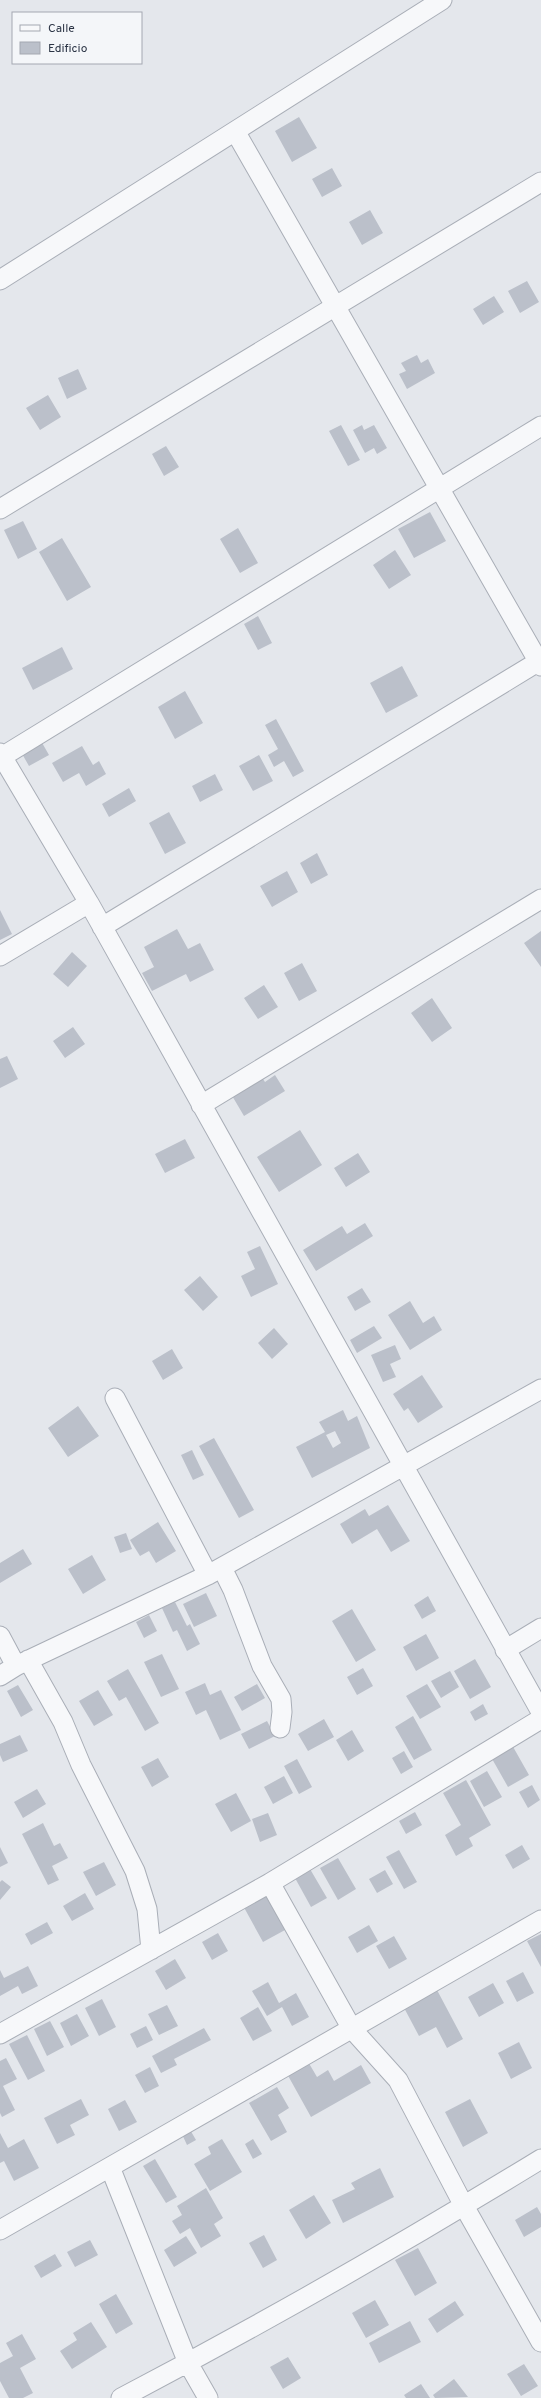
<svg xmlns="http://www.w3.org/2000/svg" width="541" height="2398" viewBox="0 0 541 2398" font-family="Overpass,sans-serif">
  <rect width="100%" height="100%" fill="#e4e7ec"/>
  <path fill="#bbc0ca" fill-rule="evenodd" d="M299,117L317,148L292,162L275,131Z
    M332,168L342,186L322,197L312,179Z
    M370,210L383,233L362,245L349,222Z
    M527,281L539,302L520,313L508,291Z
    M494,296L504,312L483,325L473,309Z
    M417,355L421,363L428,359L435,373L407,389L399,374L406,371L401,363Z
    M78,369L87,389L67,399L58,378Z
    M48,395L61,417L40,430L26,408Z
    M341,425L360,460L348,466L329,431Z
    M362,425L364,430L374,425L387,448L377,454L374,448L365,453L353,430Z
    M166,446L179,467L164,476L152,454Z
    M430,512L446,541L414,558L398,529Z
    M23,521L37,549L18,559L4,530Z
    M238,528L258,563L240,573L220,539Z
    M62,538L91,587L67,601L39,552Z
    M395,550L411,575L389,589L373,565Z
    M258,616L272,643L258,650L244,624Z
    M62,647L73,669L33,690L22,668Z
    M402,666L418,696L386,713L370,683Z
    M185,691L203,723L175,739L158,707Z
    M276,719L304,771L293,777L284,761L274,767L268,755L278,749L265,725Z
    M41,741L49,755L29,766L21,752Z
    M82,746L93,765L99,761L106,774L86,786L79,773L63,782L52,763Z
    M259,755L273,781L253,791L239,766Z
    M215,774L223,790L200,802L192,786Z
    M129,788L136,801L109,817L102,804Z
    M169,812L186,843L165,854L149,823Z
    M317,853L328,875L311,884L300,863Z
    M287,871L298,892L272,907L260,886Z
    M0,910L12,934L0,940Z
    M177,929L188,949L200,943L214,970L190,982L186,974L152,991L142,973L154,967L144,947Z
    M541,931V967L524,943Z
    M72,952L87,966L68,987L53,974Z
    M302,963L317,991L299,1001L284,973Z
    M264,985L278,1007L258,1019L244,998Z
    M432,998L452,1028L432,1042L411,1013Z
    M73,1027L85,1044L65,1058L53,1041Z
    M7,1056L18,1079L0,1088V1059Z
    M275,1075L285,1091L244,1116L231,1094L261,1076L265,1082Z
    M300,1130L322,1165L279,1192L257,1157Z
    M185,1139L195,1158L165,1173L155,1154Z
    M358,1153L370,1172L346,1187L334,1168Z
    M365,1223L373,1236L316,1271L303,1250L342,1226L347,1234Z
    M260,1246L278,1284L251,1297L241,1276L255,1269L247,1252Z
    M200,1276L218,1297L203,1311L184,1290Z
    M362,1288L371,1302L355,1311L347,1297Z
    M410,1301L423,1323L434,1316L442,1330L410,1350L388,1315Z
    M374,1326L382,1338L357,1353L350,1340Z
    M274,1328L288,1344L272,1359L258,1343Z
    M395,1345L401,1359L390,1364L396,1377L383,1382L371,1355Z
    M172,1349L183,1368L163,1380L152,1361Z
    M422,1375L443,1407L418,1423L408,1408L404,1411L393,1394Z
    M78,1406L99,1436L68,1457L48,1428Z
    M343,1410L348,1421L357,1416L370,1448L312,1478L296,1447L325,1432L319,1422ZM335,1431L341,1443L333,1448L326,1435Z
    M214,1438L254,1510L239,1518L199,1446Z
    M192,1450L204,1475L193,1480L181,1455Z
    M388,1505L410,1541L391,1552L377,1529L352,1544L340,1524L365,1509L369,1516Z
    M158,1522L176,1551L156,1563L149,1551L140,1556L130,1540Z
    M126,1533L132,1549L120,1553L114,1537Z
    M23,1549L32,1564L0,1583V1563Z
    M92,1555L106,1580L83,1594L68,1569Z
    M206,1593L217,1616L194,1627L183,1604Z
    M428,1596L436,1611L422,1619L414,1605Z
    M175,1602L187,1626L190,1624L200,1644L187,1651L177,1630L173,1632L162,1608Z
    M352,1609L376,1650L356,1662L332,1621Z
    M149,1615L157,1631L144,1638L136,1622Z
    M426,1634L439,1658L416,1671L403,1647Z
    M162,1654L179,1689L161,1697L144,1662Z
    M475,1659L491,1687L470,1699L454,1671Z
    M363,1668L373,1686L357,1695L347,1677Z
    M128,1669L159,1723L145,1731L126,1697L119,1701L107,1681Z
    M450,1671L459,1687L441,1698L431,1681Z
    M205,1683L210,1695L221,1690L241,1730L220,1740L206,1710L196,1715L185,1692Z
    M257,1684L265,1698L242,1711L234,1697Z
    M427,1684L441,1707L420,1719L406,1696Z
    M18,1685L33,1710L21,1717L7,1691Z
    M98,1690L113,1715L94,1726L79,1701Z
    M483,1704L488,1714L475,1721L470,1712Z
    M413,1716L432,1750L414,1760L395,1727Z
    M324,1719L334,1737L308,1751L298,1734Z
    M267,1721L275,1736L249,1749L241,1734Z
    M352,1730L364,1751L348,1761L336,1740Z
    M20,1735L28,1751L3,1762L0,1755V1744Z
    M512,1745L529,1775L508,1787L491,1757Z
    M404,1751L413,1767L401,1774L392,1758Z
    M158,1758L169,1777L152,1787L141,1767Z
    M297,1759L312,1787L299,1794L284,1766Z
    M487,1771L502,1797L484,1807L470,1781Z
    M284,1776L293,1793L273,1804L264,1787Z
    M466,1780L491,1825L469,1838L473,1846L456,1856L445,1835L461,1825L443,1793Z
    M532,1785L540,1800L528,1808L519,1792Z
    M37,1789L46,1804L23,1818L14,1802Z
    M236,1793L251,1821L231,1832L215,1804Z
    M415,1812L422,1825L406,1834L399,1821Z
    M268,1813L277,1835L260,1842L252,1819Z
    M43,1823L54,1846L60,1843L68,1858L52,1866L59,1880L48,1885L22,1834Z
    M522,1845L530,1859L513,1869L505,1855Z
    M0,1847L8,1863L0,1867Z
    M399,1850L417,1882L404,1889L386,1857Z
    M338,1858L356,1889L338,1900L320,1868Z
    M104,1862L116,1885L96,1896L83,1872Z
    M310,1869L327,1898L311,1907L295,1878Z
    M385,1870L393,1884L377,1893L369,1879Z
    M2,1880L11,1887L0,1900V1882Z
    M263,1890L285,1930L263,1942L241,1902Z
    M85,1893L94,1909L72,1921L63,1906Z
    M47,1922L53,1933L31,1945L25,1934Z
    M369,1925L378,1941L357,1953L348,1937Z
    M218,1933L228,1951L212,1960L202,1942Z
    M541,1934V1967L527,1941Z
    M394,1936L407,1959L389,1969L376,1946Z
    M175,1959L186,1978L166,1990L155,1971Z
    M28,1966L38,1986L22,1994L18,1986L0,1996V1970L4,1978Z
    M523,1972L534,1993L517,2002L506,1981Z
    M268,1982L279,2003L296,1993L309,2017L292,2026L282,2007L267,2016L252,1991Z
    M493,1983L504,2003L479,2017L468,1997Z
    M437,1990L463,2039L447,2048L436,2027L419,2036L402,2004Z
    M102,1999L116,2027L99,2036L85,2008Z
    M167,2005L178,2026L159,2035L148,2014Z
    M258,2007L272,2031L253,2041L240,2018Z
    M77,2014L89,2036L71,2046L60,2023Z
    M50,2021L64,2047L47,2056L34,2029Z
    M146,2026L153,2040L137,2048L130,2034Z
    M204,2028L211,2040L174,2059L177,2065L161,2073L152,2056Z
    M27,2035L45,2071L28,2080L9,2044Z
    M519,2042L532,2068L511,2079L498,2053Z
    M6,2058L17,2079L3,2086L15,2110L2,2117L0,2113V2061Z
    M307,2060L317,2077L328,2070L334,2081L361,2065L371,2083L311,2117L286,2072Z
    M150,2067L159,2086L145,2093L135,2075Z
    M277,2087L289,2108L278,2115L287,2132L271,2141L249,2103Z
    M81,2099L89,2115L70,2125L75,2135L57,2144L44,2118Z
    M470,2099L488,2133L463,2147L445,2112Z
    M125,2100L137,2122L119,2131L108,2109Z
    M189,2128L196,2140L187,2145L181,2132Z
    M0,2133L8,2148L24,2139L39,2168L14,2181L4,2161L0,2163Z
    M222,2139L242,2172L210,2191L194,2164L211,2154L208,2147Z
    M253,2139L262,2154L253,2159L245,2144Z
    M155,2159L177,2197L166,2203L143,2166Z
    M380,2168L394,2197L343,2223L332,2200L355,2189L351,2183Z
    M206,2188L223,2218L214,2224L221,2236L201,2248L190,2228L180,2234L172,2221L182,2215L177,2206Z
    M314,2195L331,2223L306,2239L289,2210Z
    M537,2207L541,2214V2227L524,2237L515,2220Z
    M264,2235L277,2260L263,2268L249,2243Z
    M186,2236L197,2253L174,2267L164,2250Z
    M90,2240L98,2255L75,2267L67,2252Z
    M418,2248L437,2283L415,2296L395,2260Z
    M55,2254L62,2266L41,2278L34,2266Z
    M116,2294L133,2324L116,2334L99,2304Z
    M375,2300L389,2325L366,2338L352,2313Z
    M455,2301L464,2315L437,2333L428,2319Z
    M410,2321L421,2342L379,2363L369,2343Z
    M91,2322L107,2347L72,2369L60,2351L77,2340L73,2333Z
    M22,2334L36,2359L20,2368L33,2393L23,2398H9L0,2381V2363L13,2356L6,2343Z
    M288,2357L301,2378L283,2389L270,2367Z
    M524,2364L538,2386L521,2396L507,2374Z
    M454,2379L468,2397L435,2398L433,2395Z
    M421,2384L430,2398H406L404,2395Z"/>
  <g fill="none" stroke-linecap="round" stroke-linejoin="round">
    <g stroke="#a9aeb7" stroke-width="21">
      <path id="minor" d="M235,131L541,666
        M0,280L442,0
        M0,509L541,182
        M0,753L89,903L541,1712
        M0,758L541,426
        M102,927L541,660
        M0,956L89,903
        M201,1105L541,899
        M115,1398L208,1575
        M222,1568L233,1590L262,1666L281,1699L282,1712L280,1728
        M0,1636L16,1666
        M505,1650L541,1628
        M28,1660L63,1722L81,1765L135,1871L147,1909L151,1950
        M0,1676L16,1666L208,1575L541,1389
        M270,1883L352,2029L398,2080L464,2206L541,2342
        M0,2034L270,1883L541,1719
        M110,2167L188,2363L208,2398
        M0,2230L541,1920
        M121,2398C264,2323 404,2243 541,2159"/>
    </g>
    <use href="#minor" stroke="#f7f8fa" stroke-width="19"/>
  </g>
  <rect x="12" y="12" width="130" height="52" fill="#f4f6f9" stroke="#a4a8b1"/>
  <rect x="20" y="25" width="20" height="6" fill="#f7f8fa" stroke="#a4a8b1"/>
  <text x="48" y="32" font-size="12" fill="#2b3445">Calle</text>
  <rect x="20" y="42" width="20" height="12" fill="#bbc0ca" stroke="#a4a8b1"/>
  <text x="48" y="52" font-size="12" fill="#2b3445">Edificio</text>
</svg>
